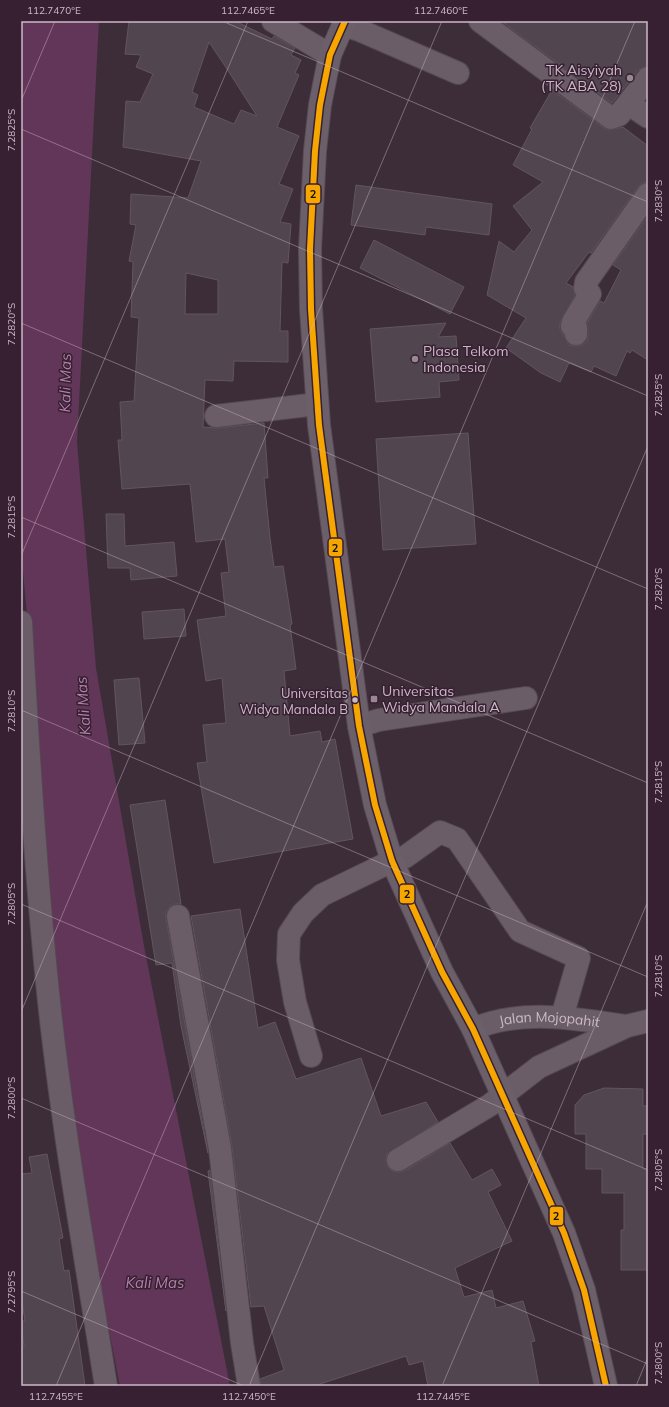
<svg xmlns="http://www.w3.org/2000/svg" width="669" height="1407" viewBox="0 0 669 1407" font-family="Mulish,sans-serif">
  <rect width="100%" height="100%" fill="#3c2d39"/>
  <path fill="#613658" d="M21,21H99L77,442L96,668L144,946L230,1386H120L97,1269L67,1081L34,776L28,627L21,549Z"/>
  <path fill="#51454f" stroke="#635560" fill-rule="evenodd" d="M129,21H235L272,39L274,36L295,48L291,55L301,60L295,73L299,75L277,127L299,136L279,184L293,189L280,222L291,224L288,263L282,262L280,331H288V362L234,361L233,381L205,380L203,427L217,428L264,423L268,478H264L270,538L274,567L283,566L292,624L290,625L296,669L284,671L290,736L320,731L322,742L335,739L353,839L214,863L197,763L207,762L203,725L226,723L222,678L206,681L197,620L226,616L221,573L229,572L225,539L196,542L190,484L122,489L118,440H122L120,402L134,401L139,318L131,317L133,262L129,261L136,225L130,224L131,194L188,198L201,161L123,147L126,101L140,102L153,74L136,67L141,55L125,54ZM209,42L227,69L257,116L241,110L234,124L194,107L198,95L192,92ZM186,273L218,280V314H185Z
    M501,21H648V66L638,70L612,103Z
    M552,90L604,128L610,130L623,127L648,146V182L642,183L638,187L591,253L589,252L566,283L573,287L575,295L560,323V329L569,345L576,346L582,345L587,341L588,334L587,323L600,301L604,303L621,270L613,265L648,216V360L632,350L630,353L627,351L616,376L594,366L591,372L569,363L560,382L541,373L506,348L526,318L487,295L499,241L514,252L532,230L513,206L543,182L513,165L532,129L530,128Z
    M356,185L492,204L489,235L426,227L425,235L351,225Z
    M374,240L464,287L450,314L360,268Z
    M446,323L438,337L456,336L459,380L439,382L440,397L376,402L370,329Z
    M468,433L476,544L383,550L376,439Z
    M106,514H124L125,546L174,542L177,576L131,580L130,568H108Z
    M184,609L186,636L144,639L142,612Z
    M139,678L145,743L119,745L114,680Z
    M165,800L181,904H175L170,907L166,912V918L208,1153L181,1026L172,963L156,965L130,805Z
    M240,909L258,1028L275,1022L296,1079L361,1058L381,1116L426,1102L438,1122L387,1154L386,1161L388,1167L392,1171L398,1172L404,1171L450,1143L472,1180L492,1169L501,1185L488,1192L512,1241L455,1268L464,1297L492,1290L496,1308L523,1301L535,1341L531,1342L539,1386H428L423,1361L409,1365L406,1356L314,1386H261L260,1379L284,1370L264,1306L251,1307L232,1147L191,916Z
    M604,1088L643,1089V1106H648V1134H643V1169H648V1270H621V1230H624V1193H602V1169H586V1134H575V1105L584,1095Z
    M47,1154L63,1238L59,1239L64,1271L69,1270L85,1386H21V1347H24L21,1321H25L21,1295V1174L32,1173L29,1157Z
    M210,1170L226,1311L208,1171Z"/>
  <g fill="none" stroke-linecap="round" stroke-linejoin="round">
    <g stroke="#544952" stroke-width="24">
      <g id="minor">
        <path d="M273,21L330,55"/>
        <path d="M480,21L611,118L619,115L648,78"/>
        <path d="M343,25L359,30L458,73"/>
        <path d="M629,104L648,117"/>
        <path d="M576,334V328L572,326L573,322L590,294L585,288L586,282L648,194"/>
        <path d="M216,416L317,404"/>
        <path d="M21,622C28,752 36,882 50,1011C64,1137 86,1261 106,1386"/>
        <path d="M359,726L379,720L526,698"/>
        <path d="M178,916L220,1149L242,1343L249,1386"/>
        <path id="s1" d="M473,1029C523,1008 575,1019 627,1026"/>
        <path d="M311,1056L295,1002L288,960L289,934L303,913L322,895L392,861L405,857L440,832L457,839L520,931L579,958L562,1017"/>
        <path d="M398,1160L490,1105L539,1067L627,1026L648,1021"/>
      </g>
    </g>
    <g stroke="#594b55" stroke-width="24">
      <path id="major" d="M345,21L330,55L320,105L315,151L310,249L311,309L319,425L359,726L375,805L392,861L442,972L473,1029L564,1233L584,1290L606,1386"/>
    </g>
    <use href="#minor" stroke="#6a5d67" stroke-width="22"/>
    <use href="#major" stroke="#6b6069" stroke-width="22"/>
    <g stroke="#372032" stroke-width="9">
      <path id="bus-1" d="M345,21L330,55L320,105L315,151L310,249L311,309L319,425L359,726L375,805L392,861L442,972L473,1029L564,1233L584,1290L606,1386"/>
    </g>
    <use href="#bus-1" stroke="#f7a600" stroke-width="6"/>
  </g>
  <path fill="none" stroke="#ccb8c7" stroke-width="1" stroke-opacity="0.45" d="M222,21L648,202M21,101L55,21M21,129L648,396M21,323L648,589M21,517L648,783M21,556L248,21M21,710L648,977M21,904L648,1170M21,1012L442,21M21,1098L648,1364M21,1291L244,1386M56,1386L635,21M249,1386L648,446M442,1386L648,901M636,1386L648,1357"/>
  <g fill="#9a8795" stroke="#372032" stroke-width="1.5">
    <circle cx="630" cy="78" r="4"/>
    <circle cx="415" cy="359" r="4"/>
    <rect x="370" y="695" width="8" height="8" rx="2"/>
  </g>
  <circle fill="#ccb8c7" stroke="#372032" stroke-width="1.5" cx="355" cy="700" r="3.5"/>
  <g text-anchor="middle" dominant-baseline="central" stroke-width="3" stroke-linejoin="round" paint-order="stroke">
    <g font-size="13" fill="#ccb8c7" stroke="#372032" text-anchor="end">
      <text x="348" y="693">Universitas<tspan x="348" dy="16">Widya Mandala B</tspan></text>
    </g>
    <g font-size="14" fill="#ccb8c7" stroke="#372032" text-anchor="start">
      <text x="622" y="70" text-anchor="end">TK Aisyiyah<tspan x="622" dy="16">(TK ABA 28)</tspan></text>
      <text x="423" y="351">Plasa Telkom<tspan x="423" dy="16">Indonesia</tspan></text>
      <text x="382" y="691">Universitas<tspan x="382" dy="16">Widya Mandala A</tspan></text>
    </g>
    <g font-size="14" fill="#ccb8c7" stroke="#372032">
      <text stroke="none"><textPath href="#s1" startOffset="78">Jalan Mojopahit</textPath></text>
    </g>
    <g font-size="15" font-style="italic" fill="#b280a9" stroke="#372032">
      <text transform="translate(65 383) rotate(-89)">Kali Mas</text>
      <text transform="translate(83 706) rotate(-94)">Kali Mas</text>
      <text x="155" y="1282">Kali Mas</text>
    </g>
  </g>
  <g stroke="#372032" stroke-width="1.5">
    <rect x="305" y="184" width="16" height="20" rx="4" fill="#f7a600"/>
    <rect x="328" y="538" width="15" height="19" rx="4" fill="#f7a600"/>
    <rect x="399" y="884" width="16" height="20" rx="4" fill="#f7a600"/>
    <rect x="549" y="1206" width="15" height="20" rx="4" fill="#f7a600"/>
  </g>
  <g font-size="11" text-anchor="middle" font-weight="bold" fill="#111">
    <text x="313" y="198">2</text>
    <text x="335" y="552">2</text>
    <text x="407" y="898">2</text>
    <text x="556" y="1220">2</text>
  </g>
  <rect width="669" height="1407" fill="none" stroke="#372032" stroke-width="44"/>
  <rect x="22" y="22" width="625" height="1363" fill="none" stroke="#ccb8c7" stroke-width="1.5"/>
  <g font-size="10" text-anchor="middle" fill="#ccb8c7">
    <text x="54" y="14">112.7470°E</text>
    <text x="248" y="14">112.7465°E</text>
    <text x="441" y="14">112.7460°E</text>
    <text transform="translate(11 130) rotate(-90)" y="4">7.2825°S</text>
    <text transform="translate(658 201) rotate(-90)" y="4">7.2830°S</text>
    <text transform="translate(11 324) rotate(-90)" y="4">7.2820°S</text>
    <text transform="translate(658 395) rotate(-90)" y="4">7.2825°S</text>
    <text transform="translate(11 517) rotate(-90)" y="4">7.2815°S</text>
    <text transform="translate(658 589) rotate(-90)" y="4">7.2820°S</text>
    <text transform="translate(11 711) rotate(-90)" y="4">7.2810°S</text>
    <text transform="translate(658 782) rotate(-90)" y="4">7.2815°S</text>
    <text transform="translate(11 904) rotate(-90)" y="4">7.2805°S</text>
    <text transform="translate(658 976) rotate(-90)" y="4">7.2810°S</text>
    <text transform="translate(11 1098) rotate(-90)" y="4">7.2800°S</text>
    <text transform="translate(658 1170) rotate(-90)" y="4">7.2805°S</text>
    <text transform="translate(11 1292) rotate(-90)" y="4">7.2795°S</text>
    <text transform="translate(658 1363) rotate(-90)" y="4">7.2800°S</text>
    <text x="56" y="1400">112.7455°E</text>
    <text x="249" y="1400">112.7450°E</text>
    <text x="443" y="1400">112.7445°E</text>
  </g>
</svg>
